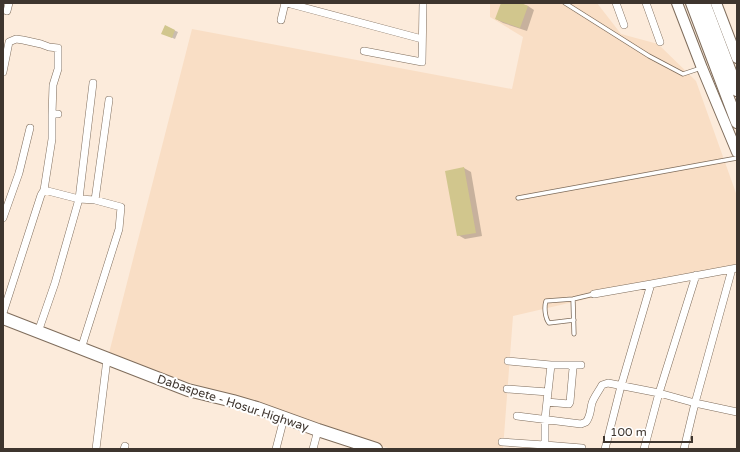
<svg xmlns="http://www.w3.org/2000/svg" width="740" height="452" viewBox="0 0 740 452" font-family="'Varela Round',sans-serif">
  <rect width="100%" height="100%" fill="#fcebdb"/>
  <path fill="#f9dec5" d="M490,3H597L621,34L658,44L696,81L737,196V264L513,316L503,449H391L301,420L268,407L108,357L192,29L512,89L523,37L490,17Z"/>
  <path fill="#0003" d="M502,3H518L528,6L534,10L527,31L503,23L496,19Z
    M165,26L178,32L175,39L166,35Z
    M464,168L471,172L482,236L465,239L458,235Z"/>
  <path fill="#d1c68d" d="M501,3H521L528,6L520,28L495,19Z
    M165,25L175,30L172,38L161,34Z
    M464,167L476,233L457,236L445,171Z"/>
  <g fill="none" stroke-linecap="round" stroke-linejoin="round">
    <g stroke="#7f6d5c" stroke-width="5">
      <path id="lane" d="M565,3L649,56L683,74L701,68
        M518,198L737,158
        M573,299L574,334
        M574,320L549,323C545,318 544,307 546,301L573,299L594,294"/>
    </g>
    <g stroke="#7f6d5c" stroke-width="8">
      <path id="street" d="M287,3L422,39
        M616,3L624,25
        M646,3L660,42
        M7,11L9,3
        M281,20L285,3
        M364,51L422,62L423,3
        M3,72L9,42L16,39L23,40L41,44L49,47L58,48V69L53,85L52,114H58
        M44,190L79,199L95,200L121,207L119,229L81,349
        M95,200L109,100
        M3,218L19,173L30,128
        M594,294L651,284
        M3,313L41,195L44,190L52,139V114
        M38,332L55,283L79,199L93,83
        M508,361L551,365H570L573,368L570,402L569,404L547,402
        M570,365H581
        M507,389L548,392
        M517,416L581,424L586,422C591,416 590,410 592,403C594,397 599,391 602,385L608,383L659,393L695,403L737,412
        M502,442L545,445L582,448
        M96,449L107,359
        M124,449L125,446
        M276,449L284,418
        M313,449L318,430
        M545,449V419L551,365
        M605,449L621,386L651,284L737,268
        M644,449L659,393L696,275
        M684,449L695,403L732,269"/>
    </g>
    <g stroke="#7f6d5c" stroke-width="12">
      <path id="secondary" d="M677,3L702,68L737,152
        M716,3L737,58"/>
    </g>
    <g stroke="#7f6d5c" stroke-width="14">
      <path id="highway" d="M692,3L737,122
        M704,3L737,90
        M3,318L188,390L233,401L257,408L318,430L376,449"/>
    </g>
    <use href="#lane" stroke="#fff" stroke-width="3.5"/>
    <use href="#street" stroke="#fff" stroke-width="7"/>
    <use href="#secondary" stroke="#fff" stroke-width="10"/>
    <use href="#highway" stroke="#fff" stroke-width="12"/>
  </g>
  <g text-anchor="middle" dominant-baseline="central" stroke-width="4" stroke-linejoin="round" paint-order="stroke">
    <g font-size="12" fill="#3e352e" stroke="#fff">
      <text transform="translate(233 403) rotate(18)">Dabaspete - Hosur Highway</text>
    </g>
  </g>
  <rect width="740" height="452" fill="none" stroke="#3e352e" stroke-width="8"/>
  <path d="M604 436v6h88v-6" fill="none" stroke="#3e352e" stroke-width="2"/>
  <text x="610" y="436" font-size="12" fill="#3e352e" stroke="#ffffff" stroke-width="3" paint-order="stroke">100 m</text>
</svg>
